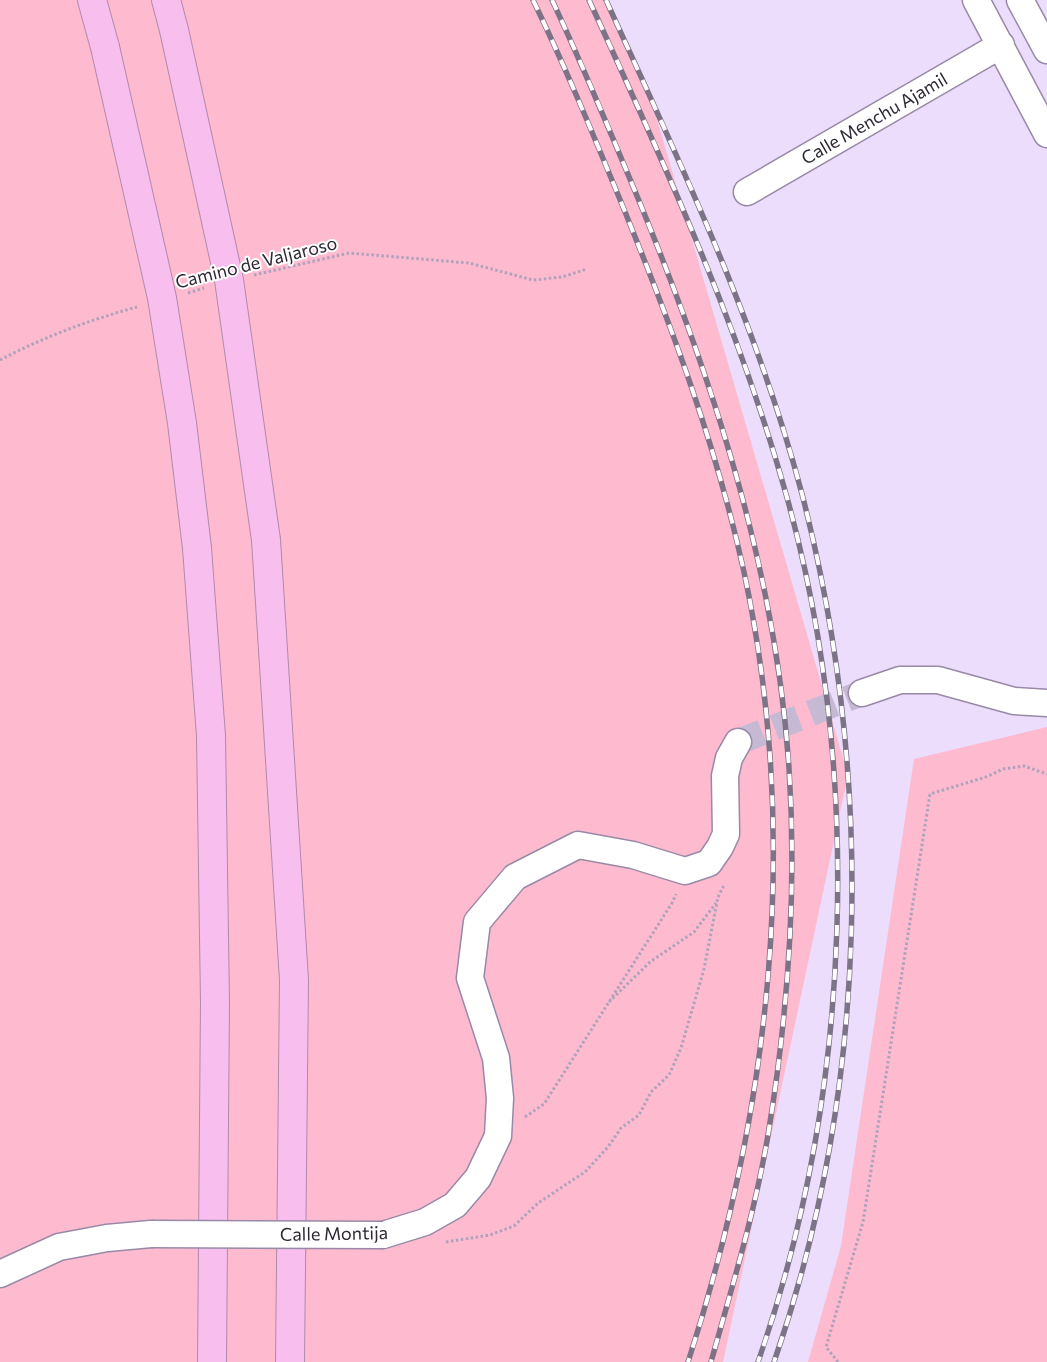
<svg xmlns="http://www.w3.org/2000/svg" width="1047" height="1362" viewBox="0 0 1047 1362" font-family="Commissioner,sans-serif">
  <rect width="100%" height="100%" fill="#ecddfc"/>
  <path fill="#febacf" d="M0,0H606L649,92L848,775L723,1362H0Z
    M1047,727V1362H808L841,1246L914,759Z"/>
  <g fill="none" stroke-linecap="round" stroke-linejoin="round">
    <path stroke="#c6b9d4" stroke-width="26" stroke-dasharray="26 13" stroke-linecap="butt" d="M738,742L862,693"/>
    <g stroke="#988aa7" stroke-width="29">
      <path id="street" d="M976,0L1047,134
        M1020,0L1047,50
        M747,192L1001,45
        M862,693L900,680H938L1014,701L1047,703
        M383,1235L425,1222L455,1205L478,1178L498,1136L500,1098L496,1058L470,978L477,922L515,877L578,845L633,855L685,871L709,863L720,847L726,834L725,776L729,758L738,742
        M0,1274L59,1247L107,1238L151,1234"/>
    </g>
    <g stroke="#b18aac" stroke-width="30">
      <path id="highway" d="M92,0L105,47
        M166,0L174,30
        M266,540L294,980L290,1362
        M197,548L211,736L215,1002L212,1362"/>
    </g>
    <path stroke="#afa3bc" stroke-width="3" stroke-dasharray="2.5 2.5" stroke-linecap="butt" d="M254,275L349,253L469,263L533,280L562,277L587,269
      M188,293L204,288
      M0,360C44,337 89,320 137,307
      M718,897L724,885
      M609,1002L650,962L694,932L716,903
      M525,1117L544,1104L672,903L676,894
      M446,1242L490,1235L514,1226L538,1203L585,1172L608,1147L621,1128L639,1115L651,1092L669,1075L681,1048L704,969L718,897
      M838,1362L826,1347L863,1222L930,794L986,777L1003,769L1024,766L1047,774"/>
    <use href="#street" stroke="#fff" stroke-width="26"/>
    <use href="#highway" stroke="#f8beed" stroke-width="28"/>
    <g stroke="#7c7386" stroke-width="5.5">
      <path id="rail" d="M533,0C565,66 593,134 621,202C670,322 716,444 744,572C801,837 771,1106 688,1362
        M552,0C584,68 613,138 642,208C715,387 776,573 789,768C797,890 788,1014 768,1135C755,1212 732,1287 711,1362
        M589,0C663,161 738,323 786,494C864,772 853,1090 758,1362
        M606,0C679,161 757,323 802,494C875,777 870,1086 774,1362"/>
    </g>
    <use href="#rail" stroke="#fff" stroke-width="4" stroke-dasharray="11" stroke-linecap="butt"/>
    <g stroke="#988aa7" stroke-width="29" stroke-linecap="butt">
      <path id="street-bridge" d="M151,1234L383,1235"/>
    </g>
    <g stroke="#b18aac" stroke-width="30" stroke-linecap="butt">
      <path id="highway-bridge" d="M174,30L229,280L266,540
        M105,47L162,298L182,423L197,548"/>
    </g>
    <use href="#street-bridge" stroke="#fff" stroke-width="26"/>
    <use href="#highway-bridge" stroke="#f8beed" stroke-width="28"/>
  </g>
  <g text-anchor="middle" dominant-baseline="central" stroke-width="4" stroke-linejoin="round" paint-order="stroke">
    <g font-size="18" fill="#2d2833" stroke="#fff">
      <text transform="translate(874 118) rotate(-30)">Calle Menchu Ajamil</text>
      <text transform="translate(256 262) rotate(-14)">Camino de Valjaroso</text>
      <text transform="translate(334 1233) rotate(-1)">Calle Montija</text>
    </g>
  </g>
</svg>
